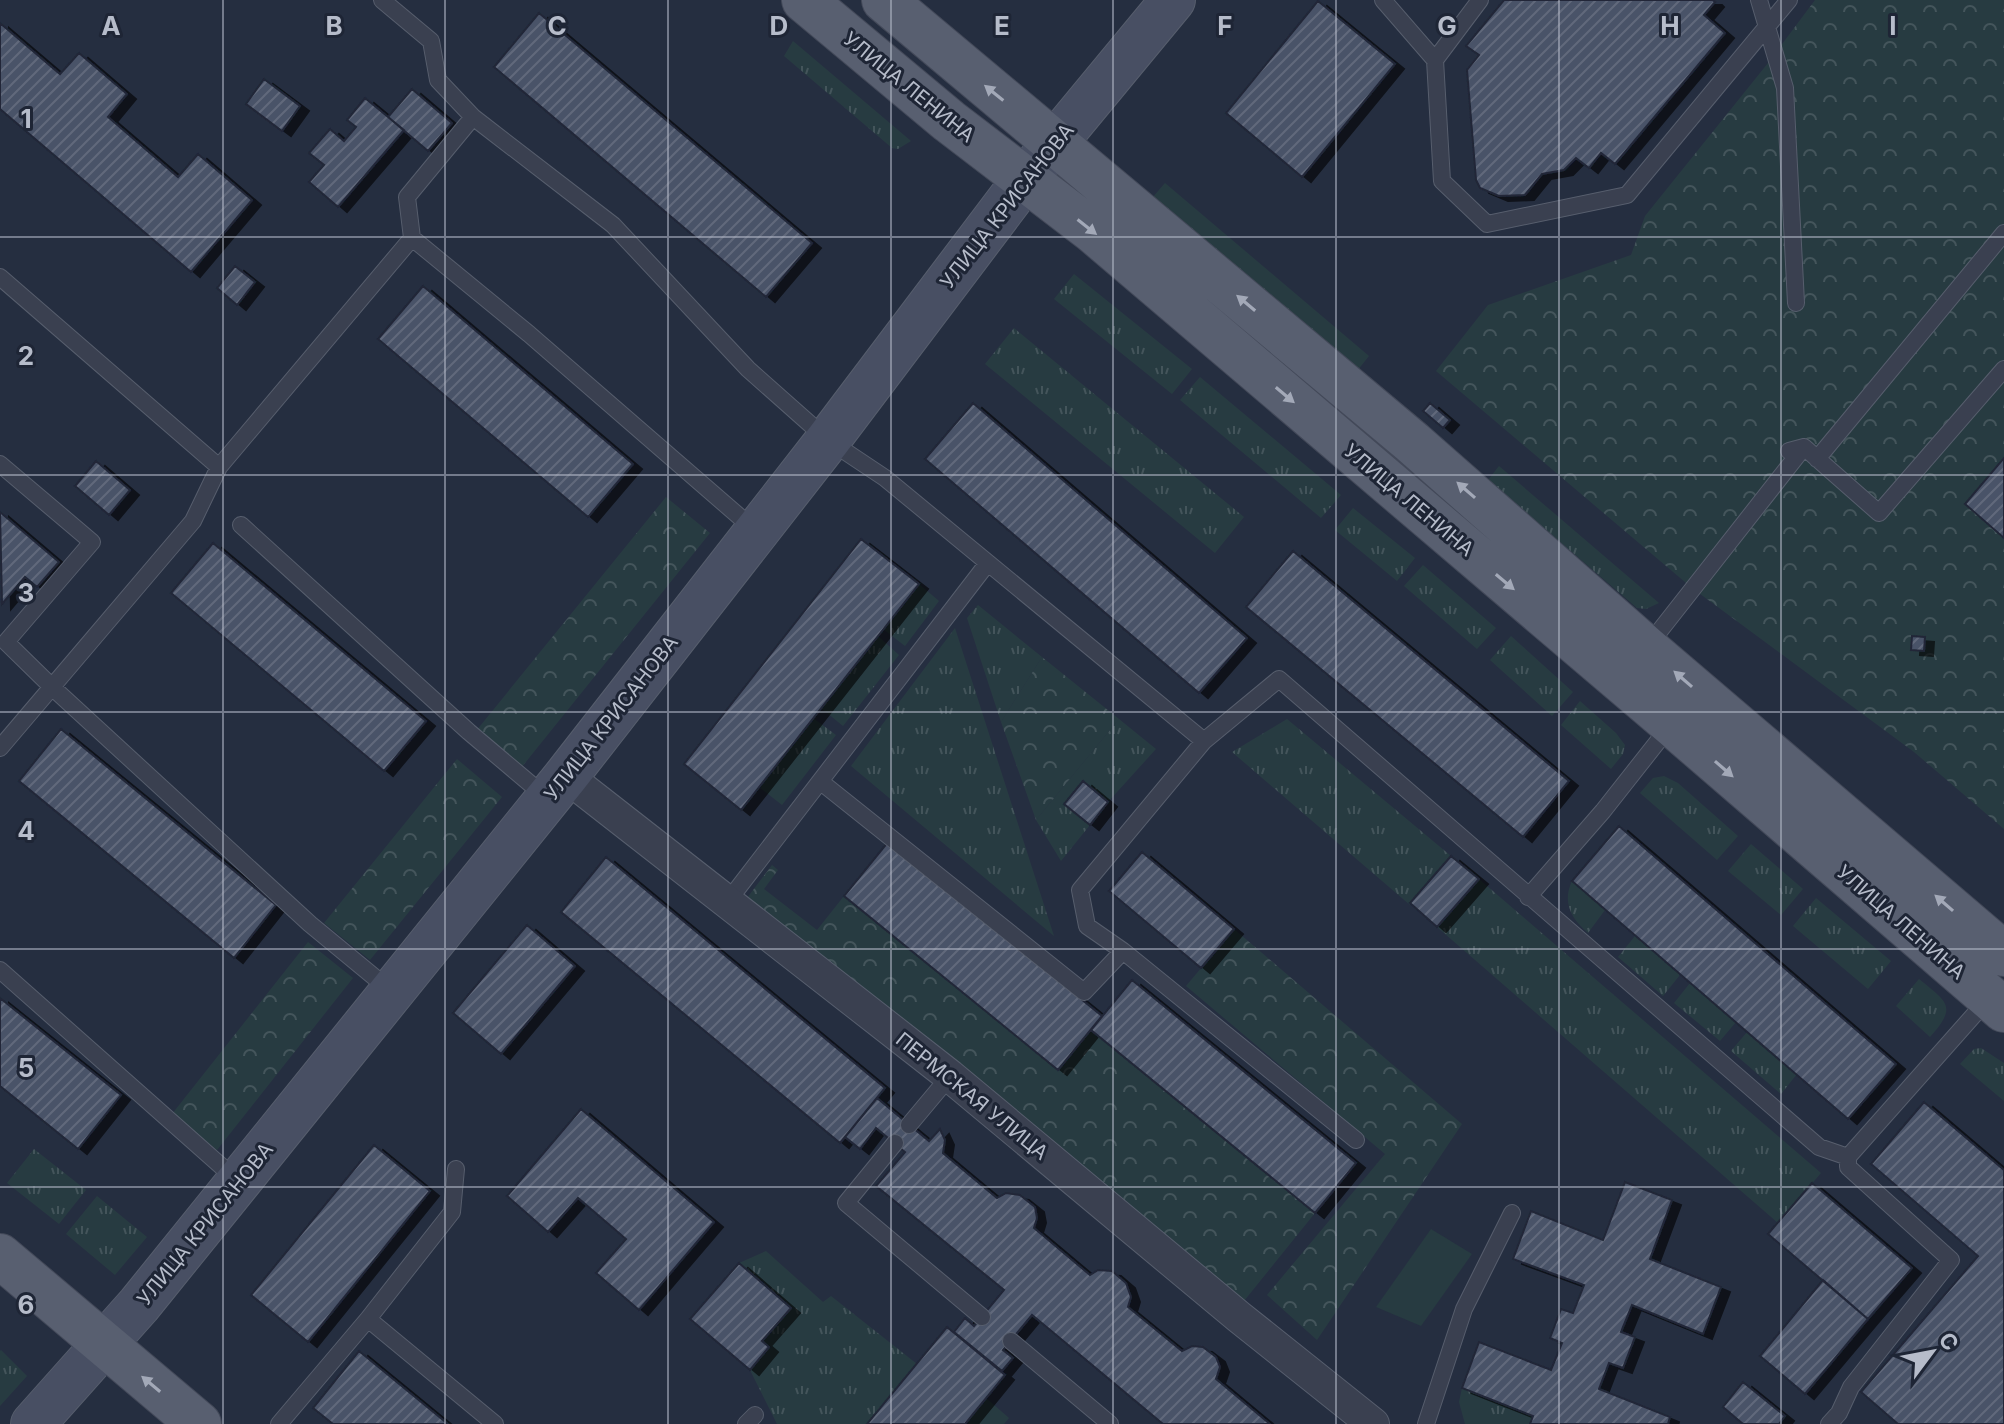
<svg xmlns="http://www.w3.org/2000/svg" width="2004" height="1424" viewBox="0 0 2004 1424" font-family="Inter,sans-serif">
  <defs>
    <pattern id="grass-tufts" width="24" height="20" patternUnits="userSpaceOnUse" patternTransform="scale(2)"><rect width="24" height="20" fill="#273b41"/><path d="M3 7l-1-3M5 7V3M7 7l1-3M15 17l-1-3M17 17v-4M19 17l1-3" fill="none" stroke="#44555b"/></pattern>
    <pattern id="forest-crowns" width="20" height="18" patternUnits="userSpaceOnUse" patternTransform="scale(2)"><rect width="20" height="18" fill="#273b41"/><path d="M2 6a3 3 0 1 1 6 0M12 15a3 3 0 1 1 6 0" fill="none" stroke="#44555b"/></pattern>
    <pattern id="building-hatch" width="6" height="6" patternUnits="userSpaceOnUse" patternTransform="scale(2)"><rect width="6" height="6" fill="#495267"/><path d="M-1 1l2-2M0 6l6-6M5 7l2-2" fill="none" stroke="#61697b"/></pattern>
    <filter id="shadow"><feDropShadow dx="9" dy="5" stdDeviation="0" flood-color="#0009"/></filter>
  </defs>
  <rect width="100%" height="100%" fill="#252e40"/>
  <path fill="url(#grass-tufts)" d="M793,41L911,141L898,149L892,148L784,56Z
    M1165,183L1369,356L1357,371L1152,198Z
    M1074,274L1192,369L1172,394L1054,299Z
    M1014,328L1244,517L1215,553L985,364Z
    M1200,377L1341,495L1321,518L1180,400Z
    M1499,466L1659,603L1646,609L1637,608L1488,480Z
    M1353,508L1415,558L1397,581L1335,530Z
    M1423,565L1496,628L1477,649L1404,586Z
    M919,584L939,601L905,646L883,629Z
    M978,605L1042,657L1001,722L967,618Z
    M955,628L1054,936L851,766Z
    M878,636L899,655L843,726L821,708Z
    M1511,636L1573,692L1552,716L1490,660Z
    M1580,701L1616,733L1625,745L1623,754L1611,769L1561,725Z
    M813,718L836,735L782,805L759,787Z
    M1119,719L1156,749L1108,802L1082,781L1064,804L1090,825L1061,861L1036,820Z
    M1287,719L1451,856L1410,905L1232,752Z
    M1664,776L1678,783L1738,836L1717,860L1640,793L1653,778Z
    M1751,844L1803,889L1781,915L1728,871Z
    M1479,879L1821,1173L1778,1223L1437,927Z
    M1572,881L1605,910L1588,933C1571,919 1562,902 1572,881Z
    M1816,898L1891,961L1868,989L1793,926Z
    M1635,936L1680,975L1663,996L1618,957Z
    M1919,979C1947,1002 1958,1006 1930,1037L1896,1006Z
    M1690,983L1736,1022L1720,1041L1674,1003Z
    M1747,1032L1797,1074L1781,1094L1731,1051Z
    M1981,1048L2004,1063V1101L1960,1064L1974,1049Z
    M34,1149L86,1190L59,1224L7,1183Z
    M97,1196L147,1237L115,1275L66,1234Z
    M766,1251L823,1302L831,1296L917,1364L867,1424H777L750,1370L769,1348L762,1341L739,1263Z
    M1,1350L27,1376L0,1406V1351Z
    M1462,1388L1533,1416L1530,1424H1465L1459,1402Z
    M986,1398L1009,1418L1004,1424H970L967,1421Z"/>
  <path fill="url(#forest-crowns)" d="M1815,0H2004V829L1914,752L1692,588L1436,371L1488,305L1631,255L1645,216L1768,63Z
    M666,497L710,533L521,768L476,731Z
    M1042,657L1119,719L1036,820L1001,722Z
    M457,759L502,797L370,960L324,923Z
    M772,865L778,870L764,889L817,930L844,896L1057,1070L1091,1030L1315,1213L1240,1306L744,902Z
    M1234,929L1462,1124L1317,1340L1267,1295L1385,1154L1186,986Z
    M308,942L353,978L217,1150L172,1114Z"/>
  <path fill="#273b41" d="M1431,1229L1472,1254L1421,1326L1376,1307Z"/>
  <path fill="url(#building-hatch)" stroke="#202737" stroke-width="2" filter="url(#shadow)" d="M1504,0H1713L1715,2L1704,15L1725,33L1615,164L1601,153L1589,168L1576,158L1564,170L1542,174L1525,195L1499,196L1480,188L1476,180L1467,70L1479,55L1466,46Z
    M1318,1L1395,64L1302,177L1226,113Z
    M539,13L812,243L766,297L494,67Z
    M0,23L60,74L79,53L127,94L108,117L178,177L198,154L252,200L191,272L0,109Z
    M264,79L300,106L282,131L246,104Z
    M412,89L452,123L428,151L388,117Z
    M365,98L404,130L338,207L309,182L324,165L309,153L330,129L344,141L356,127L347,120Z
    M235,266L255,282L237,305L217,288Z
    M423,286L633,464L588,517L378,339Z
    M973,403L1247,638L1199,693L925,459Z
    M1430,403L1450,420L1443,428L1423,411Z
    M2004,458V538L1965,504Z
    M96,461L130,490L109,515L75,486Z
    M0,512L59,562L37,587L25,577L2,604Z
    M861,539L919,584L741,810L684,764Z
    M213,543L426,721L384,771L171,593Z
    M1293,551L1569,781L1523,837L1246,607Z
    M1912,636L1925,637L1924,651L1911,650Z
    M61,729L276,905L234,958L19,781Z
    M1083,781L1108,802L1090,825L1064,804Z
    M1619,826L1896,1064L1848,1119L1572,881Z
    M888,842L1102,1016L1058,1070L844,896Z
    M1142,852L1234,929L1201,968L1109,891Z
    M1451,856L1479,879L1437,927L1410,903Z
    M606,857L885,1088L840,1143L561,912Z
    M527,925L575,966L501,1054L453,1013Z
    M1132,980L1356,1163L1315,1213L1091,1030Z
    M0,998L121,1095L78,1149L0,1086Z
    M877,1098L929,1141L940,1129L945,1140L943,1153L997,1198L1006,1193L1020,1195L1035,1207L1037,1218L1034,1228L1090,1275L1098,1270L1112,1271L1126,1283L1131,1297L1128,1307L1182,1351L1192,1346L1203,1347L1216,1357L1220,1367L1216,1379L1270,1424H1163L1032,1315L1003,1350L1013,1358L1002,1371L954,1332L965,1318L974,1326L1004,1290L876,1186L905,1152L876,1128L860,1149L845,1137Z
    M1924,1102L2004,1170V1424H1898L1861,1392L1978,1256L1871,1164Z
    M581,1109L714,1222L639,1310L596,1273L626,1239L578,1198L548,1232L507,1196Z
    M374,1145L430,1191L308,1342L251,1295Z
    M1625,1182L1672,1200L1650,1259L1721,1287L1703,1334L1632,1305L1621,1332L1635,1337L1623,1368L1609,1363L1599,1389L1670,1417L1668,1424H1530L1533,1416L1462,1388L1479,1342L1551,1370L1562,1343L1550,1338L1561,1309L1573,1313L1584,1285L1513,1259L1531,1211L1603,1240Z
    M1812,1183L1912,1268L1868,1319L1768,1234Z
    M739,1263L791,1308L762,1341L769,1347L750,1370L690,1319Z
    M1823,1280L1868,1319L1805,1394L1760,1356Z
    M947,1327L1005,1375L965,1424H867Z
    M359,1351L448,1424H333L313,1408Z
    M1743,1382L1785,1416L1779,1424H1743L1723,1407Z"/>
  <g fill="none" stroke-linecap="round" stroke-linejoin="round">
    <g stroke="#575e6d" stroke-width="18">
      <path id="service" d="M382,0L431,41L438,80L473,117L613,225L748,369L828,440L885,478L1204,741L1279,679L1819,1147L1848,1157
        M1383,0L1435,60L1442,181L1487,224L1627,195L1789,0
        M1759,0L1785,88L1796,303
        M1435,60L1480,0
        M412,238L407,197L473,117
        M0,277L219,467
        M1789,451L1804,447L1879,513L2004,369
        M1817,459L2004,233
        M0,464L92,542L6,642L52,687L310,924L390,990
        M241,525L469,732L546,797
        M1647,647L1804,447
        M0,748L193,521L219,467L412,238L529,334L756,531
        M821,782L1084,992L1123,951L1356,1140
        M1528,897L1603,811L1670,726
        M728,901L987,564
        M1123,951L1087,926L1080,890L1204,741
        M0,970L238,1181
        M909,1125L950,1076
        M895,1143L846,1203L982,1317
        M368,1319L495,1424
        M1011,1341L1110,1424
        M279,1424L368,1319L452,1212L456,1169
        M746,1424L755,1415
        M1426,1424L1464,1309L1512,1213
        M1829,1424L1839,1413L1851,1387L1951,1260L1848,1167V1157L1989,998"/>
    </g>
    <g stroke="#575e6d" stroke-width="34">
      <path id="minor" d="M566,776L950,1076L1239,1317L1373,1424"/>
    </g>
    <g stroke="#575e6d" stroke-width="46">
      <path id="secondary" d="M33,1424L139,1305L566,776L828,440L1025,179L1173,0"/>
    </g>
    <g stroke="#434959" stroke-width="46">
      <path id="primary" d="M804,0L949,121L1093,231L1672,724L2004,1010
        M884,0L1413,443L1646,648L2004,954
        M0,1256L199,1424"/>
    </g>
    <use href="#service" stroke="#3a4050" stroke-width="16"/>
    <use href="#minor" stroke="#3a4050" stroke-width="32"/>
    <use href="#secondary" stroke="#484f63" stroke-width="44"/>
    <use href="#primary" stroke="#585f70" stroke-width="44"/>
  </g>
  <defs><path id="oneway-solid" d="M-6-.8H1V-3.2L6.5 0L1 3.2V.8H-6Z" transform="scale(2)"/></defs>
  <g fill="#a3a9b8">
    <use href="#oneway-solid" transform="translate(994 93) rotate(-141)"/>
    <use href="#oneway-solid" transform="translate(1087 227) rotate(38)"/>
    <use href="#oneway-solid" transform="translate(1246 303) rotate(-140)"/>
    <use href="#oneway-solid" transform="translate(1285 395) rotate(40)"/>
    <use href="#oneway-solid" transform="translate(1466 490) rotate(-139)"/>
    <use href="#oneway-solid" transform="translate(1505 582) rotate(40)"/>
    <use href="#oneway-solid" transform="translate(1683 679) rotate(-139)"/>
    <use href="#oneway-solid" transform="translate(1724 769) rotate(41)"/>
    <use href="#oneway-solid" transform="translate(1944 903) rotate(-139)"/>
    <use href="#oneway-solid" transform="translate(151 1384) rotate(-140)"/>
  </g>
  <path fill="none" stroke="#b6bcca" stroke-width="2" stroke-opacity="0.55" d="M223,0V1424M445,0V1424M668,0V1424M891,0V1424M1113,0V1424M1336,0V1424M1559,0V1424M1781,0V1424M0,237H2004M0,475H2004M0,712H2004M0,949H2004M0,1187H2004"/>
  <g text-anchor="middle" dominant-baseline="central" stroke-width="6" stroke-linejoin="round" paint-order="stroke">
    <g font-size="20" fill="#b6bcca" stroke="#1e2535">
      <text transform="translate(909 87) rotate(39)">УЛИЦА ЛЕНИНА</text>
      <text transform="translate(1007 206) rotate(-52)">УЛИЦА КРИСАНОВА</text>
      <text transform="translate(1409 500) rotate(40)">УЛИЦА ЛЕНИНА</text>
      <text transform="translate(611 718) rotate(-52)">УЛИЦА КРИСАНОВА</text>
      <text transform="translate(1901 922) rotate(41)">УЛИЦА ЛЕНИНА</text>
      <text transform="translate(972 1096) rotate(39)">ПЕРМСКАЯ УЛИЦА</text>
      <text transform="translate(205 1224) rotate(-51)">УЛИЦА КРИСАНОВА</text>
    </g>
  </g>
  <g font-size="26" text-anchor="middle" font-weight="bold" fill="#b6bcca" stroke="#1e2535" stroke-width="6" stroke-linejoin="round" paint-order="stroke">
    <text x="111" y="35">A</text>
    <text x="334" y="35">B</text>
    <text x="557" y="35">C</text>
    <text x="779" y="35">D</text>
    <text x="1002" y="35">E</text>
    <text x="1225" y="35">F</text>
    <text x="1447" y="35">G</text>
    <text x="1670" y="35">H</text>
    <text x="1893" y="35">I</text>
    <text x="26" y="128">1</text>
    <text x="26" y="365">2</text>
    <text x="26" y="602">3</text>
    <text x="26" y="840">4</text>
    <text x="26" y="1077">5</text>
    <text x="26" y="1314">6</text>
  </g>
  <g transform="translate(1932 1352) rotate(58)" stroke="#1e2535" stroke-width="6" paint-order="stroke">
  <path d="M0-6L14 30L0 20L-14 30Z" fill="#b6bcca"/>
  <text y="-12" font-size="22" font-weight="bold" text-anchor="middle" fill="#b6bcca">С</text>
  </g>
</svg>
